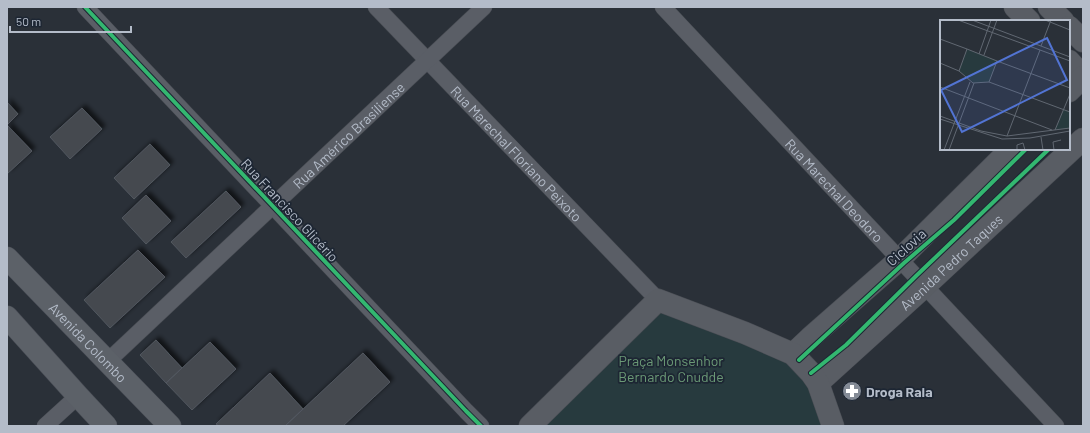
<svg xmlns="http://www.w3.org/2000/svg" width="1090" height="433" viewBox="0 0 1090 433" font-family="Barlow,sans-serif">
  <defs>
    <filter id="shadow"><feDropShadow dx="3.5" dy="-3.5" stdDeviation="2" flood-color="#0009"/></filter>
  </defs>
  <rect width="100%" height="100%" fill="#2a3038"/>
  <path fill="#273a3e" d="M658,300L793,354L833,426H530Z"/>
  <path fill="#444950" stroke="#52575f" filter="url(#shadow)" d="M7,102L18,114L7,125Z
    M82,108L102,129L70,159L50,137Z
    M7,125L32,151L7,174Z
    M150,144L170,165L134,199L114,178Z
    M226,191L241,207L186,258L171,242Z
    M146,195L171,221L146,244L122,218Z
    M138,250L165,277L110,328L84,300Z
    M156,340L182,368L166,383L140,355Z
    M210,342L236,369L192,410L166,383Z
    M363,353L390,382L343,426H285Z
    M270,373L303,409L285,426H219L216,424Z"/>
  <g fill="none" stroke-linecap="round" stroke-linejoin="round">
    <g stroke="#484c53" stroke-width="17">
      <g id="street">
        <path d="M85,7L466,411L481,426"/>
        <path id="s1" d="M376,7L658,300"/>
        <path id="s2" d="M663,7L1056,426"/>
        <path id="s3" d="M108,361L484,7"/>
        <path d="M45,426L78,396"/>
      </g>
    </g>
    <g stroke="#484c53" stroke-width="23">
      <g id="secondary">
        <path d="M1015,7L1029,21"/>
        <path d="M1049,7L1063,21"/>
        <path d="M1069,27L1083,41"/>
        <path d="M1069,61L1083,76"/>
        <path d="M1069,91L1083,77"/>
        <path d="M793,354L810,338L900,259L1011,149"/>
        <path id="s4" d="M818,383L925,286L1083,139"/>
        <path d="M530,426L658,300L745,333L793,354L811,373L818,383L833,426"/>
      </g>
    </g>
    <g stroke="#484c55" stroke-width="23">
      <g id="primary">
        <path id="s5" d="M7,258L170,426"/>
        <path d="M7,317L78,396L106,426"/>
      </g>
    </g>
    <use href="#street" stroke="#5a5e66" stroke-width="16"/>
    <use href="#secondary" stroke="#595d64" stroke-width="22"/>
    <use href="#primary" stroke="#5c6168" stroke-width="22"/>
    <g stroke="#1d2633" stroke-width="6">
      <path id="cycleway" d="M85,7L466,411L481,426
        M799,360L904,263L954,220L1026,149
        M811,373L846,345L916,276L1049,149"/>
    </g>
    <use href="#cycleway" stroke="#33b770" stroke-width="4"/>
  </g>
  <defs>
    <g id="pharmacy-disc" transform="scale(1)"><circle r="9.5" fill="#848b96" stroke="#1d2633"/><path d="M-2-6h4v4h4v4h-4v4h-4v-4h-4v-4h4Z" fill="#fff"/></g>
  </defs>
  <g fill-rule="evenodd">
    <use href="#pharmacy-disc" x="852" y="391"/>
  </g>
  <g text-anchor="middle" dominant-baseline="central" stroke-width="3.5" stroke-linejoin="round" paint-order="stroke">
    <g font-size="14" fill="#b4bcc9" stroke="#1d2633">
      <text stroke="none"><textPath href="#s3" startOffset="330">Rua Américo Brasiliense</textPath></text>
      <text stroke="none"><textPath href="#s1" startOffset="203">Rua Marechal Floriano Peixoto</textPath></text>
      <text stroke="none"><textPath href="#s2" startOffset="251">Rua Marechal Deodoro</textPath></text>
      <text transform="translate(290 210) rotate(47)">Rua Francisco Glicério</text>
      <text transform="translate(906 247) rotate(-42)">Ciclovia</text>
      <text stroke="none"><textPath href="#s4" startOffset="180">Avenida Pedro Taques</textPath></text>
      <text stroke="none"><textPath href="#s5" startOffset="117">Avenida Colombo</textPath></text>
    </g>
    <g font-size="14" fill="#6b9a76" stroke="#1d2633">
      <text x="671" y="360">Praça Monsenhor<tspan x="671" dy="16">Bernardo Cnudde</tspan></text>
    </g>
    <g font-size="14" font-weight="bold" fill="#b4bcc9" stroke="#1d2633" text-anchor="start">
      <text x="866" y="391">Droga Raia</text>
    </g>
  </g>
  <g transform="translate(940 20)">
    <rect width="130" height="130" fill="#2a3038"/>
    <path d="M27,29L57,41L49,62L34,63L19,51ZM124,89L130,92V108L115,110Z" fill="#273a3e"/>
    <path fill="none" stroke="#616872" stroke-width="1" d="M18,0L130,41M32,0L130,37M105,0L130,10M0,19L27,29M101,26L111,0M27,29L57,41L49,62L33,63L19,51ZM39,34L51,0M44,35L57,0M57,41L130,68M0,43L19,51M49,62L130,92M0,67L112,110M0,96L41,111L67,116L130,108M0,99L62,119L90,118L130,111M115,110L130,74M67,116L100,30M101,117L103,130M4,130L30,62M9,130L34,63M77,130V125L83,123L85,130M114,130L113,122L121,120"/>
    <path fill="#5274d3" fill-opacity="0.15" stroke="#5274d3" stroke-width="2" d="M107,18L127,60L22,112L1,70Z"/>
    <rect width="130" height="130" fill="none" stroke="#b4bcc9" stroke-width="2"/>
  </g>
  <rect width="1090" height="433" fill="none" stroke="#b4bcc9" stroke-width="16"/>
  <path d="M10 26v6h121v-6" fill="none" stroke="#b4bcc9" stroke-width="2"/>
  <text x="16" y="26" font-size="12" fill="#b4bcc9" stroke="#1d2633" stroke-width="3" paint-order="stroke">50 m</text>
</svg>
